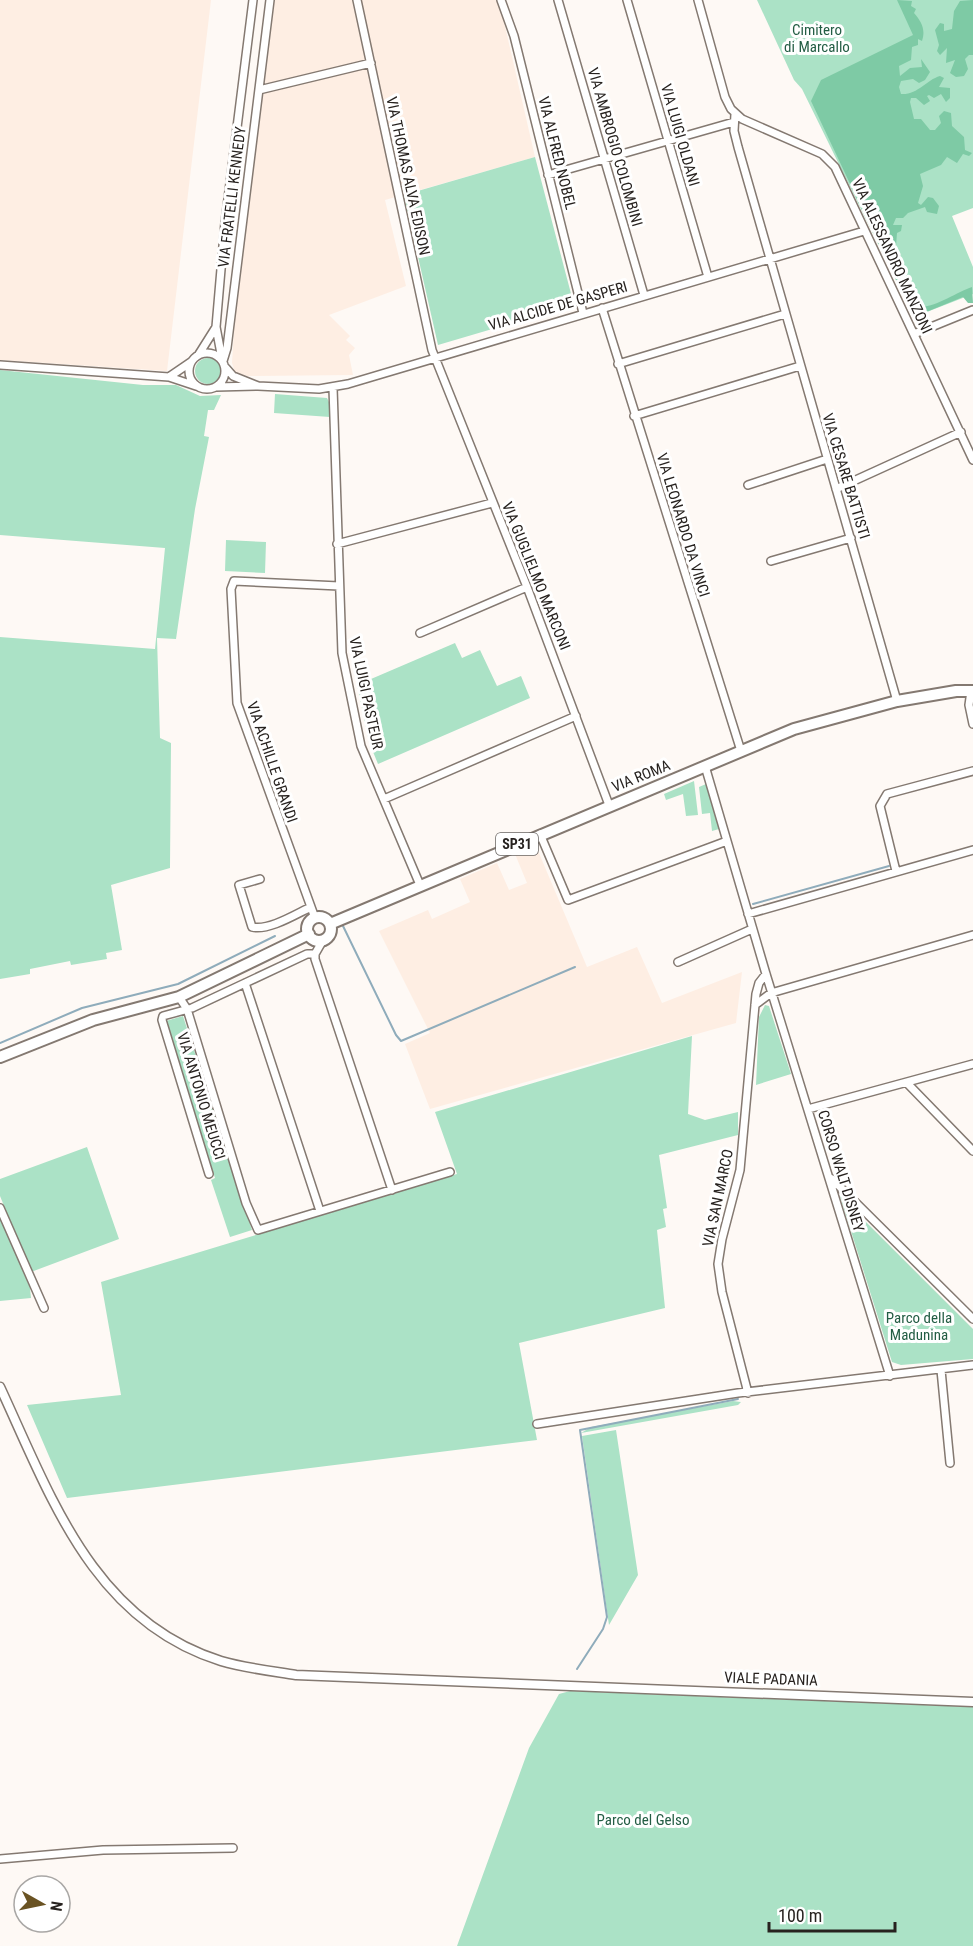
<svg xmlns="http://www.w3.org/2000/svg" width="973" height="1946" viewBox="0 0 973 1946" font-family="'Roboto Condensed',sans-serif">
  <rect width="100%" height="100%" fill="#fef9f5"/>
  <path fill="#feeee3" d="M0,0H211L167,371L0,360Z
    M272,0H499L535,157L385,200L406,286L329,315L350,336L346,340L355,348L349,355L353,375L247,376L235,372L232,363L235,313Z
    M536,846L587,967L637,947L662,1003L742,972L736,1023L430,1109L405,1044L430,1033L379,931L428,910L432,919L470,902L460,879L497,863L509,890L527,883L515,854Z"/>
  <path fill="#abe2c6" d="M757,0H973V208L952,216L973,267V294L914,317L802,89L794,80Z
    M535,157L574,305L438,345L404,195Z
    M195 371a13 13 0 1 1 26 0a13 13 0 1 1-26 0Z
    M0,370L143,385H176L200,396L221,395L214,410H208L204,436L209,437L195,509L176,639L157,638L160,738L171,743L170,868L111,885L122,950L106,953L107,959L71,965L70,961L30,969V974L0,979V637L155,649L165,548L0,535Z
    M275,394L327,398L329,402L330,417L274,413Z
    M226,540L266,542L265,573L225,571Z
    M455,643L462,658L480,650L497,686L521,676L530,698L378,764L369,742L357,685Z
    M694,781L698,815L686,816L683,794L666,800L664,794Z
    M706,784L719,829L712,831L710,813L702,814L699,787Z
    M765,1005L769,1006L791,1074L756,1085L759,1017Z
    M183,1016L252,1230L230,1237L211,1180L215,1178L166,1021Z
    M692,1036L688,1114L705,1120L738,1112V1135L659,1155L667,1208L663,1209L666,1227L657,1230L665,1308L519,1343L537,1440L67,1498L27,1405L121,1395L101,1282L457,1174L435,1112Z
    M87,1147L119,1239L31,1272L0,1196V1179Z
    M840,1196L973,1329V1359L901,1365L892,1362Z
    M0,1216L30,1288L31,1298L0,1301Z
    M733,1401L741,1402L738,1405L581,1433L591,1427Z
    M616,1430L638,1575L609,1625L582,1436Z
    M570,1691L973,1707V1946H457L529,1748L559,1694Z"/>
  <path fill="#7ecaa5" d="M897,0L912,1L911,6L916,9L914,13C921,21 926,29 922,41L918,39V45L912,47L911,60L899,66L900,76L910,68L922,67L921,59L930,72L925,80L919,83L913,79L901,81L899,87L901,94C918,95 926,80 940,76L944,78L939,87L950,88V98L946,102L941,94L934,98L929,95L927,96L930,101L924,105L916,98H911L910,102L914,119H921L930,130H935L941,123L939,116L944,111L951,113L952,126L964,137L965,150L972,153L969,156L963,154L957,163L947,157L941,165L920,174L923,186L918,203L921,205L928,197L933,198L939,206L937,214L927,212L925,207L908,213L903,218H896L893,225H902L901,231L897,233L896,246L886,254L888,257L895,255L901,260L909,282L917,288L914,301L916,306C933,310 956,292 972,287L973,303H968L963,297L914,317L872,230L876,228L874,224L870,226L811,101L821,80L913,35Z
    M973,0V55H969L965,59L968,69L964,76L956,77L950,73L955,60L946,63L947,48L940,55L937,51L939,45L935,30L940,23L944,24V31L952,29L954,11L960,1Z"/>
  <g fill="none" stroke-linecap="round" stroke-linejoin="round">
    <path stroke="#8facbb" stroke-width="2" d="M753,904L889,866
      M343,926L396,1035L401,1041L575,967
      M0,1043L82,1008L178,984L275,936
      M577,1669L603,1629L607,1617L580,1430L738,1399"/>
    <g stroke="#847971" stroke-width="10">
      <path id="minor" d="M357,0L432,350L527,587L609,805
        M501,0L514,36L583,313
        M558,0L644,295
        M627,0L708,277
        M698,0L725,97L731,109L742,119L822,154L835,167L973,460
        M259,90L371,63
        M735,114L734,131L738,147L897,701
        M548,175L734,122
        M602,308L741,751
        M216,327L225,223L253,0
        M914,334L973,310
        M189 371a18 18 0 1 1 36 0a18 18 0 1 1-36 0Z
        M199,354L216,327L222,359
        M223,361L227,348L270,0
        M191,362L169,377L196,386
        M618,364L785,314
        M0,365L169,377
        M258,386L319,389L348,384L864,231
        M216,387L258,386L233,376L226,368
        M333,388L342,653L361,746L420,885
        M634,416L800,366
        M748,485L827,459
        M836,489L961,432
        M337,544L492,503
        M771,561L851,538
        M420,633L527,587
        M971,691L969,705L973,724
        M705,766L766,974L890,1376
        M384,799L576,716
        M540,834L568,900L727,841
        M896,871L880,806L887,794L973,771
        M260,879L239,885L252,927C269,931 296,914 311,907
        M748,914L973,850
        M315,918L237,703L231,589L234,581L339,586
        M323,940L315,954V959L392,1190
        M678,962L752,929
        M245,983L320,1211
        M179,997L187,1009L246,1203L258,1230L450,1172
        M755,1005L771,993L973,935
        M907,1083L973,1151
        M808,1109L973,1064
        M209,1174L162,1020L163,1016L192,1008L307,954H315
        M832,1179L973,1319
        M0,1208L44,1308
        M941,1370L950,1463
        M748,1393L722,1292L718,1264L722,1239L740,1170L756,994L759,983L766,974
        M537,1424L738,1393L973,1365
        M0,1859L103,1850L233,1848"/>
    </g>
    <g stroke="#847971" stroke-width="11">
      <path id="tertiary" d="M0,1387C51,1497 93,1621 221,1661C245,1668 271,1671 296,1675L973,1702"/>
    </g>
    <g stroke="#847971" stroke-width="14">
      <path id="primary" d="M307 929a12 12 0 1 1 24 0a12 12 0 1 1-24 0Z
        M330,924L794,729L897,701L956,691H973
        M0,1057L93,1020L179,997L309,934"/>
    </g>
    <use href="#minor" stroke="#fff" stroke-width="7"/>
    <use href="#tertiary" stroke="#fff" stroke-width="8"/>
    <use href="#primary" stroke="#fff" stroke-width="10"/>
  </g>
  <g text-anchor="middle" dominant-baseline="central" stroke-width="6" stroke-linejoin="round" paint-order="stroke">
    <rect fill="#fff" stroke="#686462" stroke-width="1.5" x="496" y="833" width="42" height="22" rx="4.5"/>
    <g font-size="14" font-weight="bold" fill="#27221f">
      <text x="517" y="844">SP31</text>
    </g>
    <g font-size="15" fill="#235d44" stroke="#fff">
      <text x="817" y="30">Cimitero<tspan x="817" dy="17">di Marcallo</tspan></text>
      <text x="919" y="1318">Parco della<tspan x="919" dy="17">Madunina</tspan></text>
      <text x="643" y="1820">Parco del Gelso</text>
    </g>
    <g font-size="15" fill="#27221f" stroke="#fff">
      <text transform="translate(680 135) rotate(74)">VIA LUIGI OLDANI</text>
      <text transform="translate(615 147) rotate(74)">VIA AMBROGIO COLOMBINI</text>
      <text transform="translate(557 153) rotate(76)">VIA ALFRED NOBEL</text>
      <text transform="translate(408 176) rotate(78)">VIA THOMAS ALVA EDISON</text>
      <text transform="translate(232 197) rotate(-83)">VIA FRATELLI KENNEDY</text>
      <text transform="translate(892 256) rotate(65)">VIA ALESSANDRO MANZONI</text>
      <text transform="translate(558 306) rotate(-16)">VIA ALCIDE DE GASPERI</text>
      <text transform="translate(846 476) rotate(73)">VIA CESARE BATTISTI</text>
      <text transform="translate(683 525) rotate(73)">VIA LEONARDO DA VINCI</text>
      <text transform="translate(536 576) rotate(68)">VIA GUGLIELMO MARCONI</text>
      <text transform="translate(366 693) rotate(78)">VIA LUIGI PASTEUR</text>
      <text transform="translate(272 762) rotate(71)">VIA ACHILLE GRANDI</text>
      <text transform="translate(641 776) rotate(-22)">VIA ROMA</text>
      <text transform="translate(201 1096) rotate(73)">VIA ANTONIO MEUCCI</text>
      <text transform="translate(841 1171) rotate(73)">CORSO WALT DISNEY</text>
      <text transform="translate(718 1198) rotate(-78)">VIA SAN MARCO</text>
      <text transform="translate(771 1679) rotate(2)">VIALE PADANIA</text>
    </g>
  </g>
  <g transform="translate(42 1904) rotate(99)"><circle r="28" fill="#ffffff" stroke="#a9a7a5" stroke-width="1.5"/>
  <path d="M0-4.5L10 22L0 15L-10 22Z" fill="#6a5323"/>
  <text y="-9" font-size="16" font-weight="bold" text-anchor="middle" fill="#27221f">N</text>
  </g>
  <path d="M769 1922v9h126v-9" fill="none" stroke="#27221f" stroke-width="3"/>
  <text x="778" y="1922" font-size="18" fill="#27221f" stroke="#ffffff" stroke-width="4.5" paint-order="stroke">100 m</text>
</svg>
